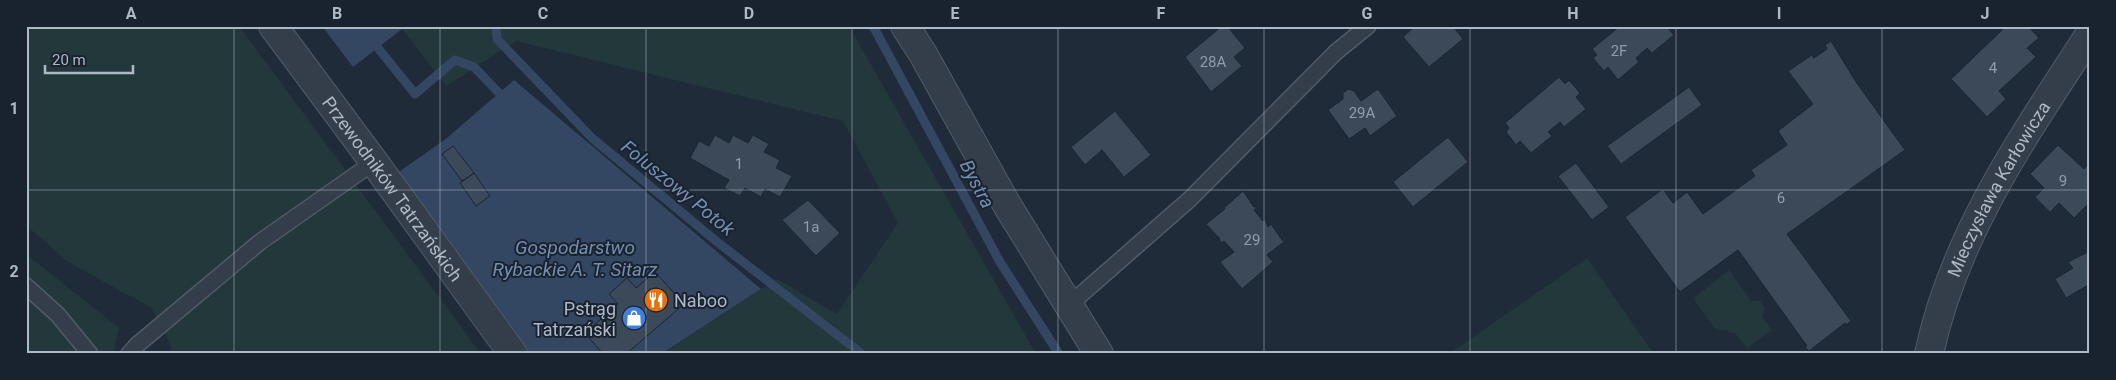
<svg xmlns="http://www.w3.org/2000/svg" width="2116" height="380" viewBox="0 0 2116 380" font-family="Roboto,sans-serif">
  <rect width="100%" height="100%" fill="#202b3a"/>
  <path fill="#22383b" d="M26,26H239L481,354H167L172,348L152,308L68,262L26,225Z
    M400,26H849L1036,354H661L777,279L837,314L898,223L843,121L516,41L446,86Z
    M26,254L119,328L113,354H26Z
    M1587,258L1654,354H1449Z
    M1729,270L1751,301L1756,300L1760,301L1765,309L1762,316L1772,330L1747,348L1735,333H1729L1728,330H1716L1695,301V297Z"/>
  <path fill="#334662" d="M322,26H400L402,29L353,67Z
    M514,80L761,289L661,354H524L396,174L447,138Z"/>
  <g fill="none" stroke-linecap="round" stroke-linejoin="round">
    <path stroke="#334662" stroke-width="9" d="M496,26L497,39L592,138L716,241L862,354
      M873,26L1000,262L1059,354
      M378,48L415,94L455,60L474,67L499,93"/>
  </g>
  <path fill="#3c4959" stroke="#1b2431" d="M1222,26H1227L1245,48L1234,57L1242,66L1211,92L1185,57Z
    M1415,26H1453L1463,39L1429,67L1403,37Z
    M1620,26H1666L1674,35L1652,53L1647,48L1636,58L1639,62L1618,80L1608,67L1604,71L1593,58L1597,55L1592,49Z
    M1999,26H2028L2039,38L2027,48L2036,57L1999,91L2006,99L1987,117L1951,79L2002,30Z
    M1831,41L1856,82L1905,150L1787,234L1851,321L1846,325L1845,323L1809,351L1805,347L1807,346L1738,250L1680,292L1625,217L1663,189L1673,203L1687,192L1703,214L1755,176L1751,170L1787,145L1778,131L1813,104L1788,71L1812,55L1814,58L1827,49L1825,45Z
    M1559,77L1565,84L1569,80L1580,93L1576,97L1586,109L1564,127L1560,122L1548,132L1552,136L1531,153L1520,141L1516,145L1506,132L1509,128L1505,123Z
    M1689,87L1702,105L1621,164L1607,146Z
    M1348,89L1354,91L1361,101L1378,89L1397,116L1370,136L1365,128L1349,139L1328,110L1343,99V93Z
    M1115,111L1151,155L1124,177L1102,150L1085,165L1071,147Z
    M715,135L729,143L733,135L748,143L753,135L769,144L764,152L780,160L776,168L792,176L780,197L765,189L761,197L745,188L740,196L724,188L729,180L690,158L699,141L709,146Z
    M1448,137L1468,162L1413,207L1393,182Z
    M2058,145L2084,169L2088,164L2090,165V206L2088,204L2074,218L2059,203L2050,212L2035,197L2044,188L2030,174Z
    M453,146L474,173L462,181L442,154Z
    M1576,163L1609,207L1592,220L1558,176Z
    M474,173L490,196L476,206L460,183Z
    M1243,191L1254,207H1257L1254,210L1263,221L1265,219L1268,227L1271,224L1282,240L1285,241L1267,255L1273,262L1242,289L1220,262L1234,252L1224,241L1222,243L1219,240L1220,239L1206,224L1225,209L1224,208Z
    M808,200L840,233L816,256L782,220Z
    M2090,251V284L2066,298L2055,279L2073,268L2068,262Z
    M655,272L684,304L626,354H603L585,333L618,304L609,294L627,278L636,288Z"/>
  <g fill="none" stroke-linecap="round" stroke-linejoin="round">
    <g stroke="#515b68" stroke-width="18">
      <path id="lane" d="M26,286L58,315L90,354
        M1069,305L1190,199L1336,52L1368,26
        M129,354L137,345L260,242L374,162"/>
    </g>
    <g stroke="#515b68" stroke-width="30">
      <g id="street">
        <path id="s1" d="M273,26L374,162L513,354"/>
        <path d="M905,26L923,54L1007,205L1099,354"/>
        <path id="s2" d="M1929,354C1954,235 2025,134 2090,34"/>
      </g>
    </g>
    <use href="#lane" stroke="#343d4a" stroke-width="15"/>
    <use href="#street" stroke="#343d4a" stroke-width="28"/>
  </g>
  <path fill="none" stroke="#aeb8c6" stroke-width="1" stroke-opacity="0.55" d="M234,26V354M440,26V354M646,26V354M852,26V354M1058,26V354M1264,26V354M1470,26V354M1676,26V354M1882,26V354M26,190H2090"/>
  <defs>
    <g id="restaurant-disc" transform="scale(1.25)"><circle r="9.5" fill="#e8710a" stroke="#19222f"/><path d="M-5-6h1v4h1v-4h1v4h1v-4h1v5L-1.5 .5V6h-2V.5L-5-1ZM5-6V6H3V1.5H1.5Q1.5-4 5-6Z" fill="#fff"/></g>
    <g id="shop-disc" transform="scale(1.25)"><circle r="9.5" fill="#3f7fe0" stroke="#19222f"/><path d="M-5-2.5h2.3a2.7 3.5 0 0 1 5.4 0H5L5.5 6h-11ZM-1.5-2.5h3a1.5 2.3 0 0 0-3 0Z" fill="#fff"/></g>
  </defs>
  <g fill-rule="evenodd">
    <use href="#restaurant-disc" x="656" y="300"/>
    <use href="#shop-disc" x="634" y="318"/>
  </g>
  <g text-anchor="middle" dominant-baseline="central" stroke-width="4" stroke-linejoin="round" paint-order="stroke">
    <g font-size="15" fill="#929cab">
      <text x="1619" y="51">2F</text>
      <text x="1213" y="62">28A</text>
      <text x="1993" y="68">4</text>
      <text x="1362" y="113">29A</text>
      <text x="739" y="164">1</text>
      <text x="2063" y="181">9</text>
      <text x="1781" y="198">6</text>
      <text x="811" y="227">1a</text>
      <text x="1252" y="240">29</text>
    </g>
    <g font-size="18" fill="#aeb8c6" stroke="#19222f">
      <text stroke="none"><textPath href="#s2" startOffset="180">Mieczysława Karłowicza</textPath></text>
      <text stroke="none"><textPath href="#s1" startOffset="202">Przewodników Tatrzańskich</textPath></text>
    </g>
    <g font-size="18" fill="#aeb8c6" stroke="#19222f" text-anchor="start">
      <text x="674" y="300">Naboo</text>
      <text x="616" y="308" text-anchor="end">Pstrąg<tspan x="616" dy="21">Tatrzański</tspan></text>
    </g>
    <g font-size="19" font-style="italic" fill="#758eb0" stroke="#19222f">
      <text transform="translate(977 184) rotate(62)">Bystra</text>
      <text transform="translate(678 188) rotate(39)">Foluszowy Potok</text>
      <text x="575" y="247">Gospodarstwo<tspan x="575" dy="22">Rybackie A. T. Sitarz</tspan></text>
    </g>
  </g>
  <rect width="2116" height="380" fill="none" stroke="#19222f" stroke-width="55"/>
  <path d="M45 65v8h88v-8" fill="none" stroke="#aeb8c6" stroke-width="2.5"/>
  <text x="52" y="65" font-size="15" fill="#aeb8c6" stroke="#19222f" stroke-width="4" paint-order="stroke">20 m</text>
  <rect x="28" y="28" width="2060" height="324" fill="none" stroke="#aeb8c6" stroke-width="2"/>
  <g font-size="16" text-anchor="middle" font-weight="bold" fill="#aeb8c6">
    <text x="131" y="19">A</text>
    <text x="337" y="19">B</text>
    <text x="543" y="19">C</text>
    <text x="749" y="19">D</text>
    <text x="955" y="19">E</text>
    <text x="1161" y="19">F</text>
    <text x="1367" y="19">G</text>
    <text x="1573" y="19">H</text>
    <text x="1779" y="19">I</text>
    <text x="1985" y="19">J</text>
    <text x="14" y="114">1</text>
    <text x="14" y="277">2</text>
  </g>
</svg>
